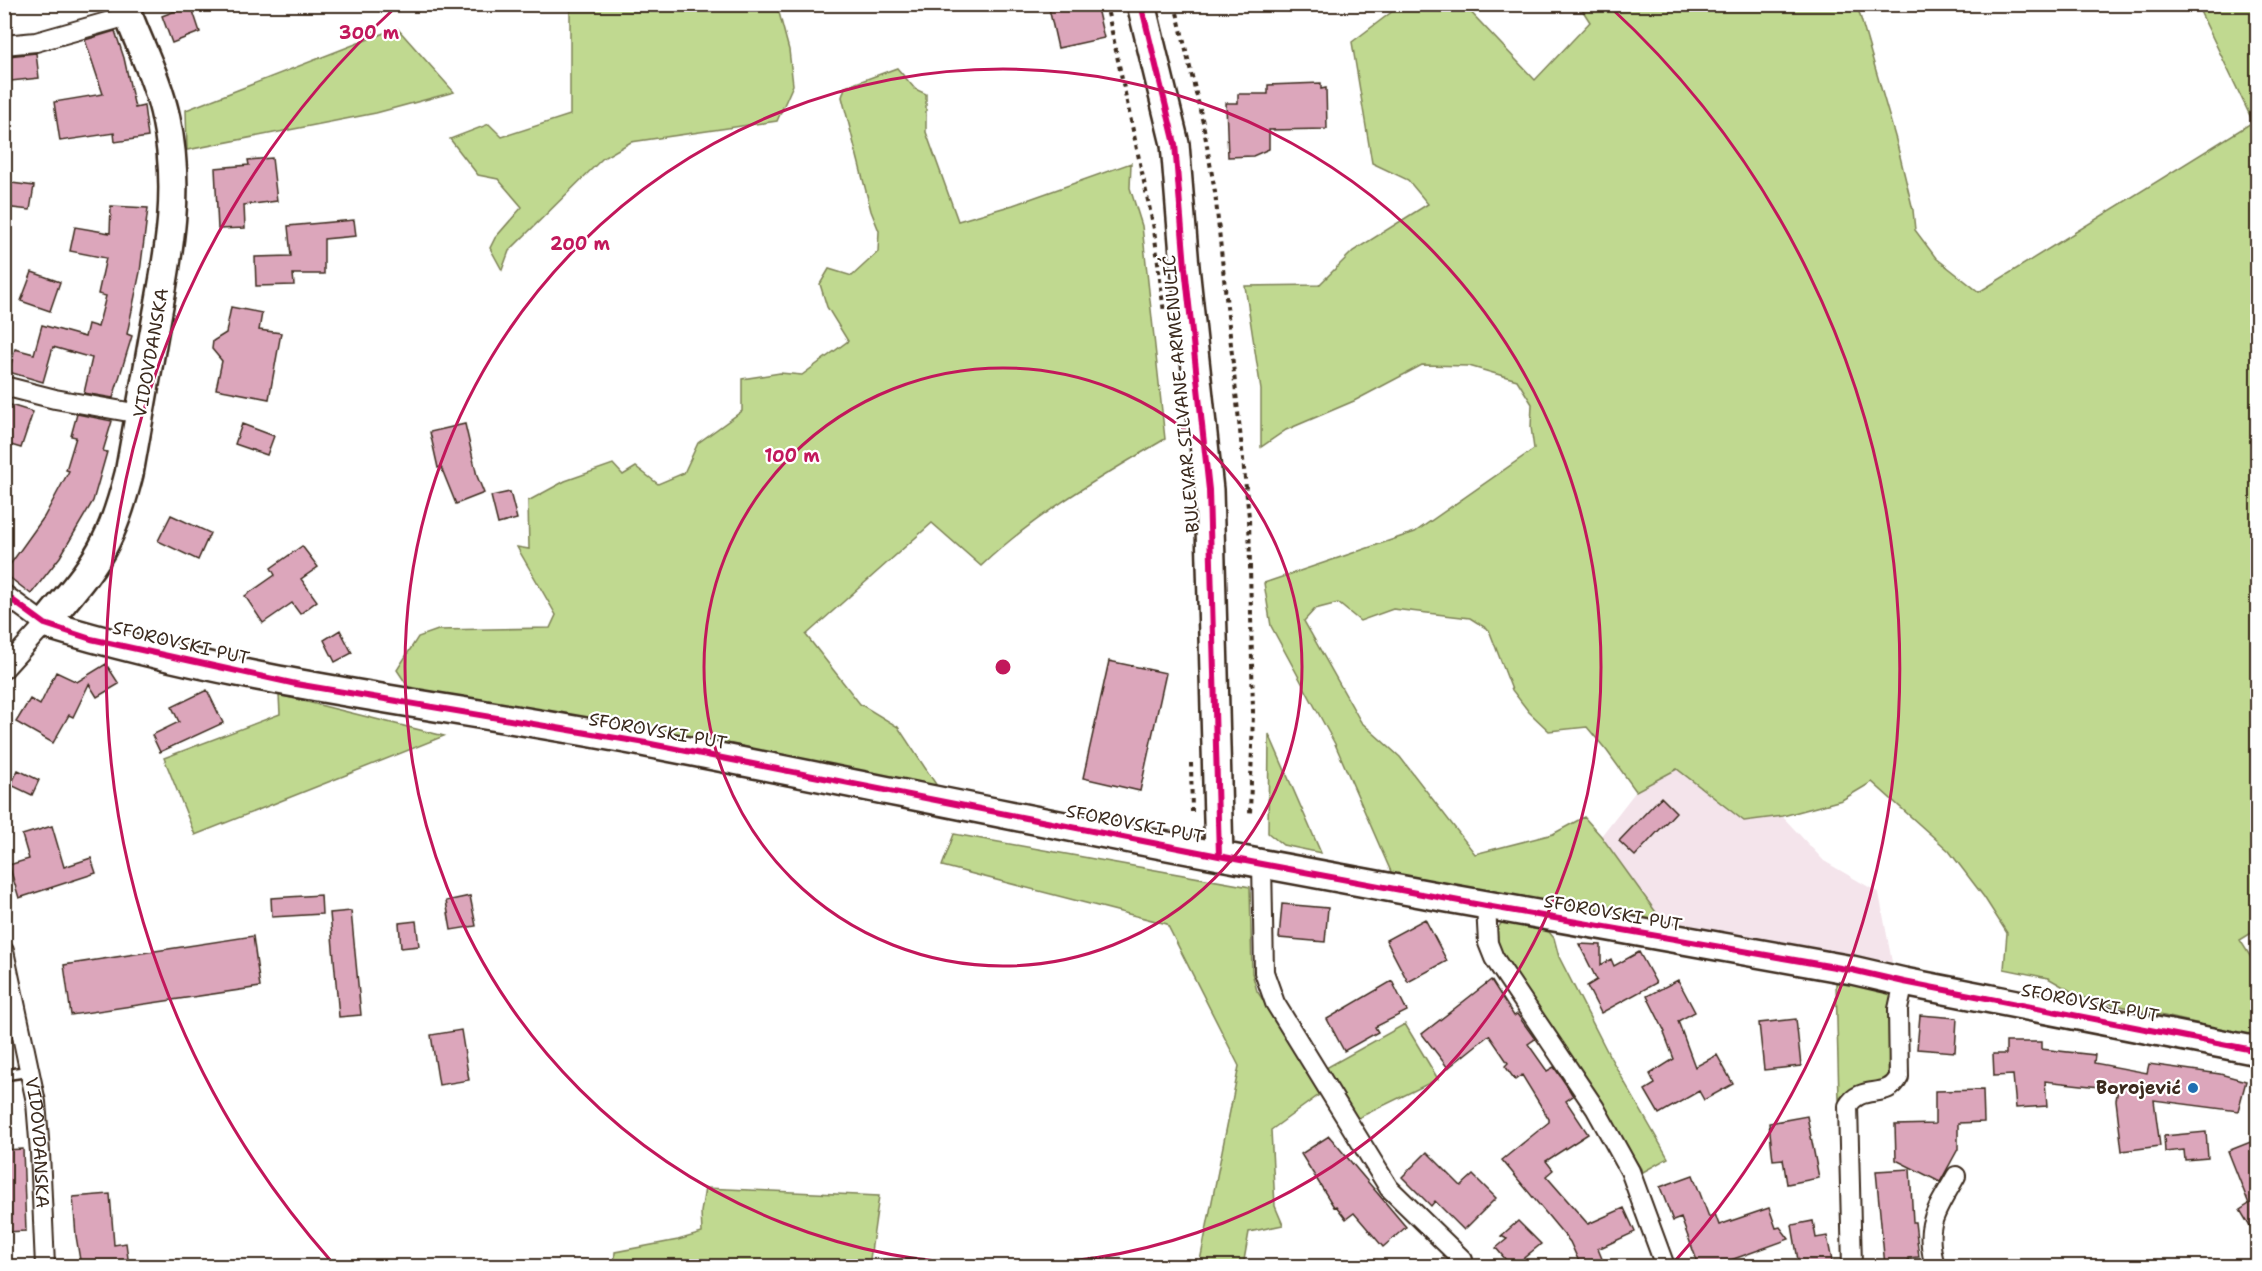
<svg xmlns="http://www.w3.org/2000/svg" width="2262" height="1271" viewBox="0 0 2262 1271" font-family="'Shantell Sans',sans-serif">
  <rect width="100%" height="100%" fill="#fff"/>
  <filter id="ink" filterUnits="userSpaceOnUse"><feTurbulence type="fractalNoise" baseFrequency=".0167" numOctaves="2"/><feDisplacementMap in="SourceGraphic" scale="12" xChannelSelector="R" yChannelSelector="G"/><feConvolveMatrix kernelMatrix="1 2 1 2 8 2 1 2 1" color-interpolation-filters="sRGB"/></filter>
  <g filter="url(#ink)">
    <path fill="#f4e4eb" d="M1677,769L1744,821L1782,816L1824,861L1879,893L1892,962L1663,922L1601,836L1636,791Z"/>
    <path fill="#c0d990" stroke="#7e8257" stroke-width="1.5" d="M570,5H777L789,50L793,85L777,121L631,142L603,158L509,251L502,270L490,248L495,238L522,207L498,179L478,175L450,139L489,124L502,137L570,115Z
      M1401,5H1464L1535,80L1590,22L1579,5H1857L1896,140L1913,210L1915,230L1936,258L1979,292L2253,122L2197,5H2256L2258,8V929L2240,940L2257,967V1037L2081,997L2048,978L2004,969L2007,933L1984,897L1949,851L1872,782L1842,800L1783,816L1744,821L1677,769L1636,791L1607,751L1587,727L1549,731L1529,712L1512,690L1489,630L1470,618L1393,609L1360,621L1338,603L1315,609L1304,621L1361,722L1400,757L1475,854L1553,834L1584,817L1601,836L1663,922L1392,874L1335,744L1271,626L1264,583L1415,532L1534,449L1531,427L1532,404L1517,380L1469,366L1422,365L1354,401L1286,430L1261,447V390L1245,286L1319,285L1353,251L1428,204L1408,180L1372,163L1352,42Z
      M397,28L454,92L376,113L187,150L186,110Z
      M897,68L915,89L926,94V132L958,221L1013,205L1131,163L1130,188L1142,226L1165,439C1099,478 1037,513 981,566L932,523L806,635L860,704L898,727L941,792L411,691L397,670L418,637L438,630L550,628L556,615L517,547L529,549L528,501L565,481L613,464L623,475L636,467L658,484L684,473L698,443L742,411V379L780,373L802,375L848,341L827,307L820,284L829,269L852,276L878,252L879,231L871,211L842,97L845,87Z
      M279,695L444,736L195,835L164,758L280,714Z
      M1269,734L1321,853L1283,845L1268,833Z
      M954,834L1250,887L1252,973L1257,991L1323,1092L1271,1130L1275,1206L1283,1225L1249,1232L1243,1266H1199L1239,1066L1167,924L942,866Z
      M1503,922L1549,932L1554,938L1559,957L1609,1055L1668,1158L1643,1172L1496,947C1496,938 1495,928 1503,922Z
      M1836,982L1891,989L1888,1079C1869,1090 1858,1080 1839,1099Z
      M1405,1024L1438,1079L1356,1119L1326,1068Z
      M705,1188L879,1196L869,1266H614L615,1252L678,1240L702,1233L701,1212Z"/>
    <path fill="#dca6bb" stroke="#3b2a1e" stroke-width="1.5" d="M1048,4H1096L1104,38L1058,48Z
      M191,5L200,32L172,43L162,16Z
      M115,31L124,58L135,108L144,106L148,137L115,142L114,133L60,141L54,102L103,94L85,40Z
      M36,53L39,78L11,81L8,56Z
      M1321,83V89L1326,88L1327,129L1269,130V149L1253,156L1228,157L1226,103H1238V94H1268V85Z
      M272,158L277,201L244,205L245,228L218,229L215,168L249,165L248,160Z
      M4,182L34,186L30,210L4,207Z
      M111,206L148,208L140,272L127,334L132,336L113,398L84,393L92,358L53,347L43,382L9,372L15,349L34,354L42,325L85,337L88,324L98,327L106,296L98,294L106,258L70,251L75,227L110,233Z
      M354,220L356,236L324,239V274H293L294,285L256,286L255,257L291,256L288,226Z
      M32,272L60,282L50,311L21,301Z
      M231,307L262,313L259,330L281,333L269,399L216,389L222,361L212,349L213,341L226,333Z
      M4,403L33,412L21,448L4,443Z
      M77,414L112,421L103,451L107,452L93,501L60,557L31,594L4,573L44,517L69,471L66,470L76,437L71,436Z
      M242,424L274,436L267,455L235,444Z
      M465,424L477,476L484,493L456,504L441,467L438,468L430,432Z
      M510,492L517,519L498,524L491,496Z
      M171,515L210,533L198,560L158,541Z
      M302,546L318,567L301,579L317,601L300,614L292,603L263,623L245,596L275,575L271,568Z
      M340,630L352,653L335,662L324,640Z
      M1109,661L1166,673L1140,791L1083,778Z
      M106,664L119,684L97,697L89,684L73,717L69,715L53,743L16,722L30,699L40,705L56,672L77,682Z
      M207,690L223,723L160,752L152,735L179,722L172,707Z
      M18,770L39,780L32,795L11,785Z
      M1661,797L1676,812L1635,856L1619,841Z
      M52,826L64,867L91,858L96,873L19,898L9,865L29,859L22,835Z
      M321,895L322,914L272,917L271,898Z
      M470,896L476,926L451,930L446,901Z
      M1282,904L1328,908L1325,942L1279,938Z
      M351,911L361,1015L339,1017L330,913Z
      M1425,919L1447,961L1408,982L1386,940Z
      M416,921L419,946L401,948L399,923Z
      M253,936L260,987L71,1015L64,965Z
      M1579,944L1601,945V965L1611,959L1614,966L1639,952L1656,983L1601,1013L1587,986L1597,980Z
      M1491,980L1514,1016L1517,1014L1535,1039L1528,1044L1547,1071L1554,1067L1567,1086L1573,1096L1566,1101L1588,1134L1546,1161L1553,1170L1546,1176L1588,1224L1624,1208L1635,1232L1598,1249L1605,1266H1581L1570,1242L1502,1160L1549,1122V1119L1522,1075L1515,1080L1505,1066L1508,1063L1489,1035L1448,1068L1422,1034Z
      M1678,980L1695,1012L1678,1021L1695,1067L1717,1055L1733,1084L1704,1100L1699,1091L1659,1114L1645,1090L1655,1084L1650,1074L1674,1059L1664,1033L1665,1032L1647,996Z
      M1392,981L1407,1011L1375,1027L1378,1032L1344,1051L1327,1019Z
      M1920,1015L1957,1018L1955,1052L1917,1049Z
      M1796,1019L1801,1066L1764,1070L1759,1023Z
      M461,1030L469,1080L439,1085L431,1035Z
      M2006,1042H2041V1049L2095,1055L2094,1063L2147,1073L2149,1064L2220,1074L2246,1081L2238,1111L2154,1100L2160,1146L2122,1151L2116,1100L2118,1089L2045,1081L2047,1106L2016,1108L2013,1075L1994,1076L1993,1054H2006Z
      M1983,1090L1984,1122L1958,1123V1149L1940,1182L1896,1160L1895,1125L1935,1124V1091Z
      M1807,1116L1819,1178L1787,1184L1783,1159L1773,1160L1769,1123Z
      M2206,1132L2208,1158L2185,1160L2184,1150L2165,1152L2164,1136Z
      M1329,1136L1406,1227L1383,1247L1354,1213L1346,1219L1336,1206L1334,1207L1301,1154Z
      M2258,1139V1240L2240,1210L2249,1204L2228,1151Z
      M23,1149L26,1231L4,1232V1150Z
      M1427,1152L1461,1186L1473,1175L1496,1198L1464,1230L1435,1201L1431,1206L1402,1177Z
      M1910,1169L1913,1222H1915L1919,1257L1908,1258L1909,1266H1885L1876,1171Z
      M1693,1175L1709,1217L1715,1214L1719,1225L1769,1208L1776,1228L1780,1227L1789,1239L1731,1260L1734,1266H1699L1681,1218L1673,1221L1660,1187Z
      M110,1194L114,1245L126,1243L129,1266H81L76,1236L73,1197Z
      M1518,1221L1541,1244L1514,1266H1511L1496,1248L1507,1239L1501,1236Z
      M1813,1221L1816,1238L1827,1236L1833,1266H1799L1792,1225Z"/>
    <g fill="none" stroke-linecap="round" stroke-linejoin="round">
      <g stroke="#3b2a1e" stroke-width="14">
        <path id="lane" d="M4,1075L30,1071"/>
      </g>
      <g stroke="#3b2a1e" stroke-width="22">
        <g id="street">
          <path d="M4,45L36,42L128,16"/>
          <path d="M4,386L55,399L140,414"/>
          <path d="M4,594L45,624L4,669"/>
          <path d="M1262,863L1264,972L1275,1003L1389,1188L1463,1260"/>
          <path d="M1486,906L1488,943L1494,958L1595,1108L1630,1171L1665,1266"/>
          <path id="s1" d="M4,951L36,1102L40,1152L45,1266"/>
          <path d="M1852,1266L1848,1106C1861,1083 1887,1101 1899,1077L1898,1009L1904,982"/>
          <path d="M1935,1266C1923,1224 1936,1212 1956,1176"/>
        </g>
      </g>
      <g stroke="#3b2a1e" stroke-width="32">
        <path id="secondary" d="M124,4C138,43 158,79 166,119C181,190 169,252 156,322C147,372 138,423 129,474C123,497 117,519 106,541C91,572 66,598 45,624C243,685 450,705 652,744C840,780 1027,820 1215,855C1427,895 1640,933 1852,970L1904,982L2258,1051
          M1141,4L1175,144L1185,267L1209,490L1219,856"/>
      </g>
      <path stroke="#3b2a1e" stroke-width="4" stroke-dasharray="4.5 4.5" stroke-linecap="butt" d="M1106,4L1154,229L1164,313
        M1175,4L1203,123L1215,192L1249,517L1253,712L1250,815
        M1191,763L1192,812"/>
      <use href="#lane" stroke="#fff" stroke-width="9"/>
      <use href="#street" stroke="#fff" stroke-width="18"/>
      <use href="#secondary" stroke="#fff" stroke-width="27"/>
      <g stroke="#fff" stroke-width="10">
        <path id="cycleway" d="M1141,4L1175,144L1185,267L1209,490L1219,856
          M4,594L45,624L91,639L296,684L646,743L1219,856L1486,906L1852,970L1904,982L2258,1051"/>
      </g>
      <use href="#cycleway" stroke="#d6006c" stroke-width="6"/>
    </g>
  </g>
  <g fill="none" stroke="#c2185b" stroke-width="3">
    <circle cx="1003" cy="667" r="299"/>
    <circle cx="1003" cy="667" r="598"/>
    <path d="M331 1261A897 897 0 0 1 397 6M1609 6A897 897 0 0 1 1675 1261"/>
  </g>
  <circle fill="#1f6fb2" stroke="#fff" stroke-width="2" cx="2193" cy="1088" r="6"/>
  <g text-anchor="middle" dominant-baseline="central" stroke-width="4.5" stroke-linejoin="round" paint-order="stroke">
    <g font-size="18" fill="#3b2a1e" stroke="#fff">
      <text transform="translate(151 353) rotate(-80)">VIDOVDANSKA</text>
      <text transform="translate(1181 394) rotate(-95)">BULEVAR SILVANE ARMENULIĆ</text>
      <text transform="translate(181 643) rotate(13)">SFOROVSKI PUT</text>
      <text transform="translate(658 731) rotate(10)">SFOROVSKI PUT</text>
      <text transform="translate(1135 824) rotate(11)">SFOROVSKI PUT</text>
      <text transform="translate(1613 913) rotate(10)">SFOROVSKI PUT</text>
      <text transform="translate(2090 1003) rotate(11)">SFOROVSKI PUT</text>
      <text stroke="none"><textPath href="#s1" startOffset="195">VIDOVDANSKA</textPath></text>
    </g>
    <g font-size="18" font-weight="bold" fill="#3b2a1e" stroke="#fff" text-anchor="end">
      <text x="2181" y="1088">Borojević</text>
    </g>
  </g>
  <circle cx="1003" cy="667" r="9" fill="#c2185b" stroke="#fff" stroke-width="3"/>
  <g font-size="18" text-anchor="middle" font-weight="bold" fill="#c2185b" stroke="#fff" stroke-width="4.5" stroke-linejoin="round" paint-order="stroke">
    <text x="369" y="39">300 m</text>
    <text x="580" y="250">200 m</text>
    <text x="792" y="462">100 m</text>
  </g>
  <rect width="2262" height="1271" fill="none" stroke="#fff" stroke-width="24"/>
  <rect x="12" y="12" width="2238" height="1247" fill="none" stroke="#3b2a1e" stroke-width="2" filter="url(#ink)"/>
</svg>
